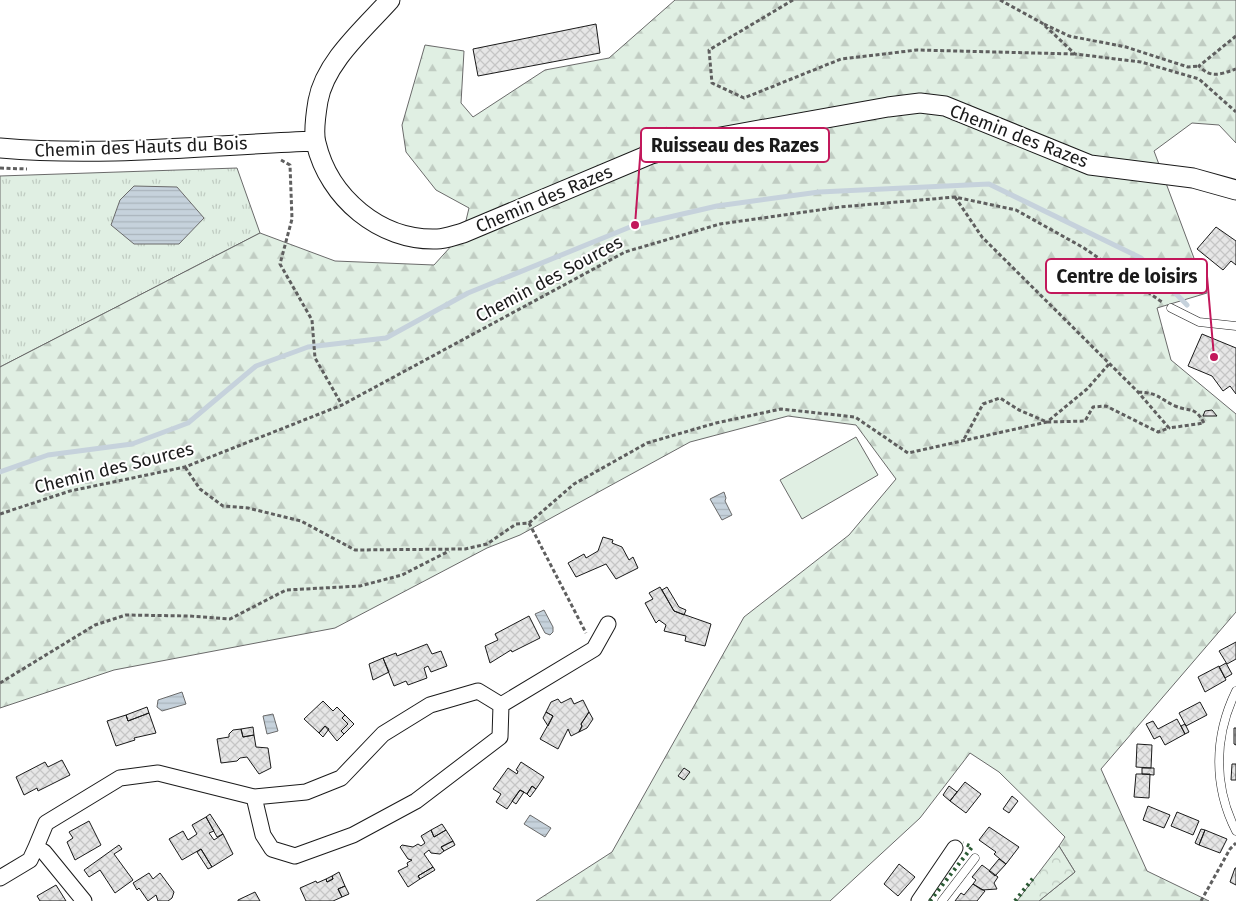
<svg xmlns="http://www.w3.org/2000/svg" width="1236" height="901" viewBox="0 0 1236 901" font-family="'Fira Sans',sans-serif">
  <defs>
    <pattern id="grass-tufts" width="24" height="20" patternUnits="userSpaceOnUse" patternTransform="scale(1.25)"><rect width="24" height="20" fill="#e0efe3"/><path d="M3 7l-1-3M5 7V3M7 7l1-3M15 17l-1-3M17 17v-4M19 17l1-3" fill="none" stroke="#c0ccc2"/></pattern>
    <pattern id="forest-firs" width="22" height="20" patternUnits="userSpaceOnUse" patternTransform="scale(1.25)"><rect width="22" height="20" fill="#e0efe3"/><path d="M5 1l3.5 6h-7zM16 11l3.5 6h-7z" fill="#c0ccc2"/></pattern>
    <pattern id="park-crowns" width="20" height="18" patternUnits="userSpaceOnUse" patternTransform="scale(1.25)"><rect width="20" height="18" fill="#e0efe3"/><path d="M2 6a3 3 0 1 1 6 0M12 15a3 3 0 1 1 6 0" fill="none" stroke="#c0ccc2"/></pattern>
    <pattern id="water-rules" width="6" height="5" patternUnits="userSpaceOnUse" patternTransform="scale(1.25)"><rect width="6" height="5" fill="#c6d2dc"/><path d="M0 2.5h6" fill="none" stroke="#aab4bc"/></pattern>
    <pattern id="building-cross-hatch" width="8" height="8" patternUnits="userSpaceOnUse" patternTransform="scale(1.25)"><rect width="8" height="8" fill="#e6e6e6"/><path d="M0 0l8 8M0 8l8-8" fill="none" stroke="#c5c5c5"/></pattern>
  </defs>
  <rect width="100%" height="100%" fill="#fff"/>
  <path fill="url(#grass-tufts)" stroke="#6a6a6a" d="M237,168L260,233L0,367V176Z"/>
  <path fill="url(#forest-firs)" stroke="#6a6a6a" d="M675,0H1236V143L1219,125L1192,123L1154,151L1207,293L1157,308L1171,360L1236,414V612L1101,769L1147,871L1209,901H1039L1075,872L1059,846L1065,837L999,772L970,753L920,818L830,901H536L612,852L744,617L849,535L896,479L856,425L788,416L690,442L520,535L487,548L335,628L114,670L0,708V367L260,233L335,261L434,265L463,233L469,208L436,190L406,152L402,125L425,45L464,51L461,103L473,117L545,70L609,58Z"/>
  <path fill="url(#park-crowns)" stroke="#6a6a6a" d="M1059,846L1075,872L1039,901H1017Z"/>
  <path fill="#e0efe3" stroke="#6a6a6a" d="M856,437L878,475L802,519L780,480Z"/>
  <path fill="url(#water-rules)" stroke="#6a6a6a" d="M134,186L177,187L204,218L179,244H134L111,225L120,200Z
    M724,492L726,498L725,501L732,515L722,520L710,499Z
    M544,610L553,627V632L550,635L545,633L535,614Z
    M182,692L186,704L162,711L157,707L158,700Z
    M273,714L278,731L267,734L263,716Z
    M530,815L551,828L545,837L524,824Z"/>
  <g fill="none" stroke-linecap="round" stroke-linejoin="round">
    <path stroke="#c6d2dc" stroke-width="5" d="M0,472L48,455L132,444L188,423L256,366L308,347L386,338L468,293L635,225L717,206L819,192L989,184L1141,258L1187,305"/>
  </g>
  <path fill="url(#building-cross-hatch)" stroke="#1a1a1a" d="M596,24L600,53L478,76L473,49Z
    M1216,227L1236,241V265L1231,261L1223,270L1197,249Z
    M1202,334L1236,348V394L1230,386L1223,391L1212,376L1188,366Z
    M1212,410L1217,416H1203L1205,411Z
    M603,537L613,540L612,543L622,547L629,560L633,557L638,568L616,579L606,564L576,577L568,563L584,554L586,558L598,551Z
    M660,587L674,611L711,624L705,646L685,641L686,636L664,631L666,625L659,620L656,623L645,603L653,599L649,593Z
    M667,587L679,607L686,610L684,615L674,611L662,590Z
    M529,616L540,638L512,652L511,650L490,663L485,646L498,640L495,634Z
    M1236,642V659L1227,664L1219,651Z
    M427,644L432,654L441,651L447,666L431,672L428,666L424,668L427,678L408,685L406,681L394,686L383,658L396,653L397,656Z
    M383,658L389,672L373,680L369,664Z
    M1226,663L1232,674L1225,678L1219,667Z
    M1219,666L1226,680L1205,692L1198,677Z
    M571,698L574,704L583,700L589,712L581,724L582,726L579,732L571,736L568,729L558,749L540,739L553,716L546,712L551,702L558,699L561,703Z
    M323,701L333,711L337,707L345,715L342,718L348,724L341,731L344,734L337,741L325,726L319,733L304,719Z
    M1200,702L1207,715L1186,726L1179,713Z
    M147,707L149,713L128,721L126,715Z
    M546,712L553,716L548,726L543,718Z
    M589,712L593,719L587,728L579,732L582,726L581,724Z
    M149,713L156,733L134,738L135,740L116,746L107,721L126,715L128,721Z
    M345,715L354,724L344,734L341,731L348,724L342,718Z
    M1177,719L1185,734L1165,745L1160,736L1154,739L1146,724L1153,721L1158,729Z
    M1185,724L1189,732L1185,734L1181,726Z
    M325,726L329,729L323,737L319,733Z
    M253,727L254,735L243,737L241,729Z
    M1234,728H1236V745L1234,744Z
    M241,729L243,737L254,735L256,747L268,748L271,768L259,774L247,757L240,758L237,761L221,763L217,739L229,737V734L233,730Z
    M1137,744L1152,745L1151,768L1136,767Z
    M62,760L70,775L38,791L37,788L24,795L16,777L45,762L48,767Z
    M521,762L544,777L536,789L532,786L527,794L520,790L507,809L496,802L501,794L493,789L508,768L517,774L518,771L516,770Z
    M1232,764H1236V780H1231Z
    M684,768L690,772L684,780L678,776Z
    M1142,768H1154V775L1142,774Z
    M1136,774H1150L1149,798L1134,797Z
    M965,782L981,794L966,813L950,801Z
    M532,786L536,789L530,797L527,794Z
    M949,786L957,792L950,801L943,795Z
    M520,790L524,792L516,804L512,801Z
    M1012,796L1018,801L1009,813L1003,809Z
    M1148,806L1170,815L1164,828L1143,820Z
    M1177,812L1199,821L1193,835L1171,826Z
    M210,814L223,834L217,837L206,817Z
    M206,817L214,831L209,833L214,840L223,834L233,854L212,867L201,849L182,860L169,839L183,831L188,840L197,834L192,825Z
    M89,821L101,845L75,860L67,842L73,838L69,832Z
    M442,824L446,830L434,837L431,830Z
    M989,827L1019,847L1006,864L994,854L996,852L979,840Z
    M1201,829L1205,830L1199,845L1195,843Z
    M431,830L434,837L446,830L453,841L441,847L444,851L440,854L431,853L429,850L424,854L433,867L418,876L420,879L408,887L398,871L408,866L407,863L412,860L408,859L400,847L402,845L413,847L418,844L421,846L425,843L421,836Z
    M1205,830L1227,839L1220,853L1199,845Z
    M453,841L455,845L444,851L441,847Z
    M119,845L122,849L114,854L133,880L115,893L100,870L89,877L84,870Z
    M201,849L212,867L208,869L197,852Z
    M999,859L1006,864L995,876L989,871Z
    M899,864L915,877L898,896L884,884Z
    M982,865L998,877L994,883L997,889L982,890L973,884L976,880L972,877Z
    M433,867L435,870L420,879L418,876Z
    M1235,868H1236V885L1230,882Z
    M339,872L345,886L338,889L342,897L333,901H306L300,888L316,881L317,883L326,879L327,882L333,879L332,876Z
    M149,873L153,879L160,873L174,892L172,898L168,901H158L156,895L148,901L139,888L137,890L133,883Z
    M332,876L333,879L327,882L326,879Z
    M973,884L985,891L977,901H955L961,893L964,895Z
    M56,885L66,901H40L37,896Z
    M345,886L349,894L342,897L338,889Z
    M255,892L260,901H238V900Z"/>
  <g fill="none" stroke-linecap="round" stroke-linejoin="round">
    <g stroke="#1a1a1a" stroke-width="9">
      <path id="service" d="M1171,308L1199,322L1236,326
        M1236,691C1214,736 1213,786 1236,831
        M942,901L975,858"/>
    </g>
    <g stroke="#1a1a1a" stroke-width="17">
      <path id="minor" d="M478,691L501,705L500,737L416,801L353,835L295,856L272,849L263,835L254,797L306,792L341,778L383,734L430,705Z
        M501,705L594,649L608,624
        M36,847L46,823L120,778L158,773L254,797
        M0,878L30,860L36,847L44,852L84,901
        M919,901L955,848"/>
    </g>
    <g stroke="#1a1a1a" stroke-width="21">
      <path id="tertiary" d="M390,0C364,29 325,62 318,101C316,113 313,132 316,143C329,198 380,241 437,239C445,239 455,235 463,233L651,154L704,140L888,107L920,103L945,106L1090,165L1193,178L1236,190
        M0,148C105,157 211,145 315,141"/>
    </g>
    <path stroke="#5f5f5f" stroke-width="3" stroke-dasharray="4 2.5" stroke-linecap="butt" d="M793,0L709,50L712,83L744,98L841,59L917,50L1075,54
      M1000,0L1042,23L1075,54L1141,62L1199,79L1236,112
      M1044,24L1069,36L1126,47L1188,67L1199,66
      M1236,36L1199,66C1211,79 1221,74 1236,69
      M281,160L290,165L292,219L280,264L312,320L315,358L342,405
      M0,168L27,169
      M955,197L982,237L1138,392L1169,428L1158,432L1106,406L1093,407L1085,421L1047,422L1019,410L1000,398L983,404L963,441
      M1138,392C1159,393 1158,398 1175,406C1190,412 1195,406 1204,423L1169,428
      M185,467L200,489L223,506L248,508L301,521L355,550L465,549L487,544L516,524L529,523L586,633
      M0,514L70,491L185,467L342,405L625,252L720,224L840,207L955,197L1016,210L1084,248L1162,302
      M529,523L574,484L647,443L716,423L781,409L855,417L908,453L1047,422L1087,389L1109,364
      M0,683L95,625L126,615L189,616L230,619L286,590L360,586L402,575L449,551
      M1201,901L1230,849L1236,843"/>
    <use href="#service" stroke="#fff" stroke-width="8"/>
    <use href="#minor" stroke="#fff" stroke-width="15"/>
    <use href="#tertiary" stroke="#fff" stroke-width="19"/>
    <path stroke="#2b5a34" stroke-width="4" stroke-dasharray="2.5 4" stroke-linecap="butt" d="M930,901L972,847L963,843
      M1015,901L1034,877"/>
  </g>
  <g text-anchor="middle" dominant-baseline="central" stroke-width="4" stroke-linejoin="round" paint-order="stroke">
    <g font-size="18" fill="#1a1a1a" stroke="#fff">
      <text transform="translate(1019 136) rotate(21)">Chemin des Razes</text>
      <text transform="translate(141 147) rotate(-2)">Chemin des Hauts du Bois</text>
      <text transform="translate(544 199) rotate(-23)">Chemin des Razes</text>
      <text transform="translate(549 279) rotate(-28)">Chemin des Sources</text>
      <text transform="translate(114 468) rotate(-14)">Chemin des Sources</text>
    </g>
  </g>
  <path fill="none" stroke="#c2185b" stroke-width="2" d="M635 225L641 145M1214 357L1207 276"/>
  <g fill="#c2185b" stroke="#fff" stroke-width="2">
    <circle cx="635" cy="225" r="5"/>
    <circle cx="1214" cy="357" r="5"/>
  </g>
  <g fill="#fff" stroke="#c2185b" stroke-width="2">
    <rect x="641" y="128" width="188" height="34" rx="5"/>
    <rect x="1046" y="259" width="161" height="34" rx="5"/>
  </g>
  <g font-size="19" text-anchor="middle" font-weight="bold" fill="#1a1a1a">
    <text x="735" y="152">Ruisseau des Razes</text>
    <text x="1127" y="283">Centre de loisirs</text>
  </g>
</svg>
